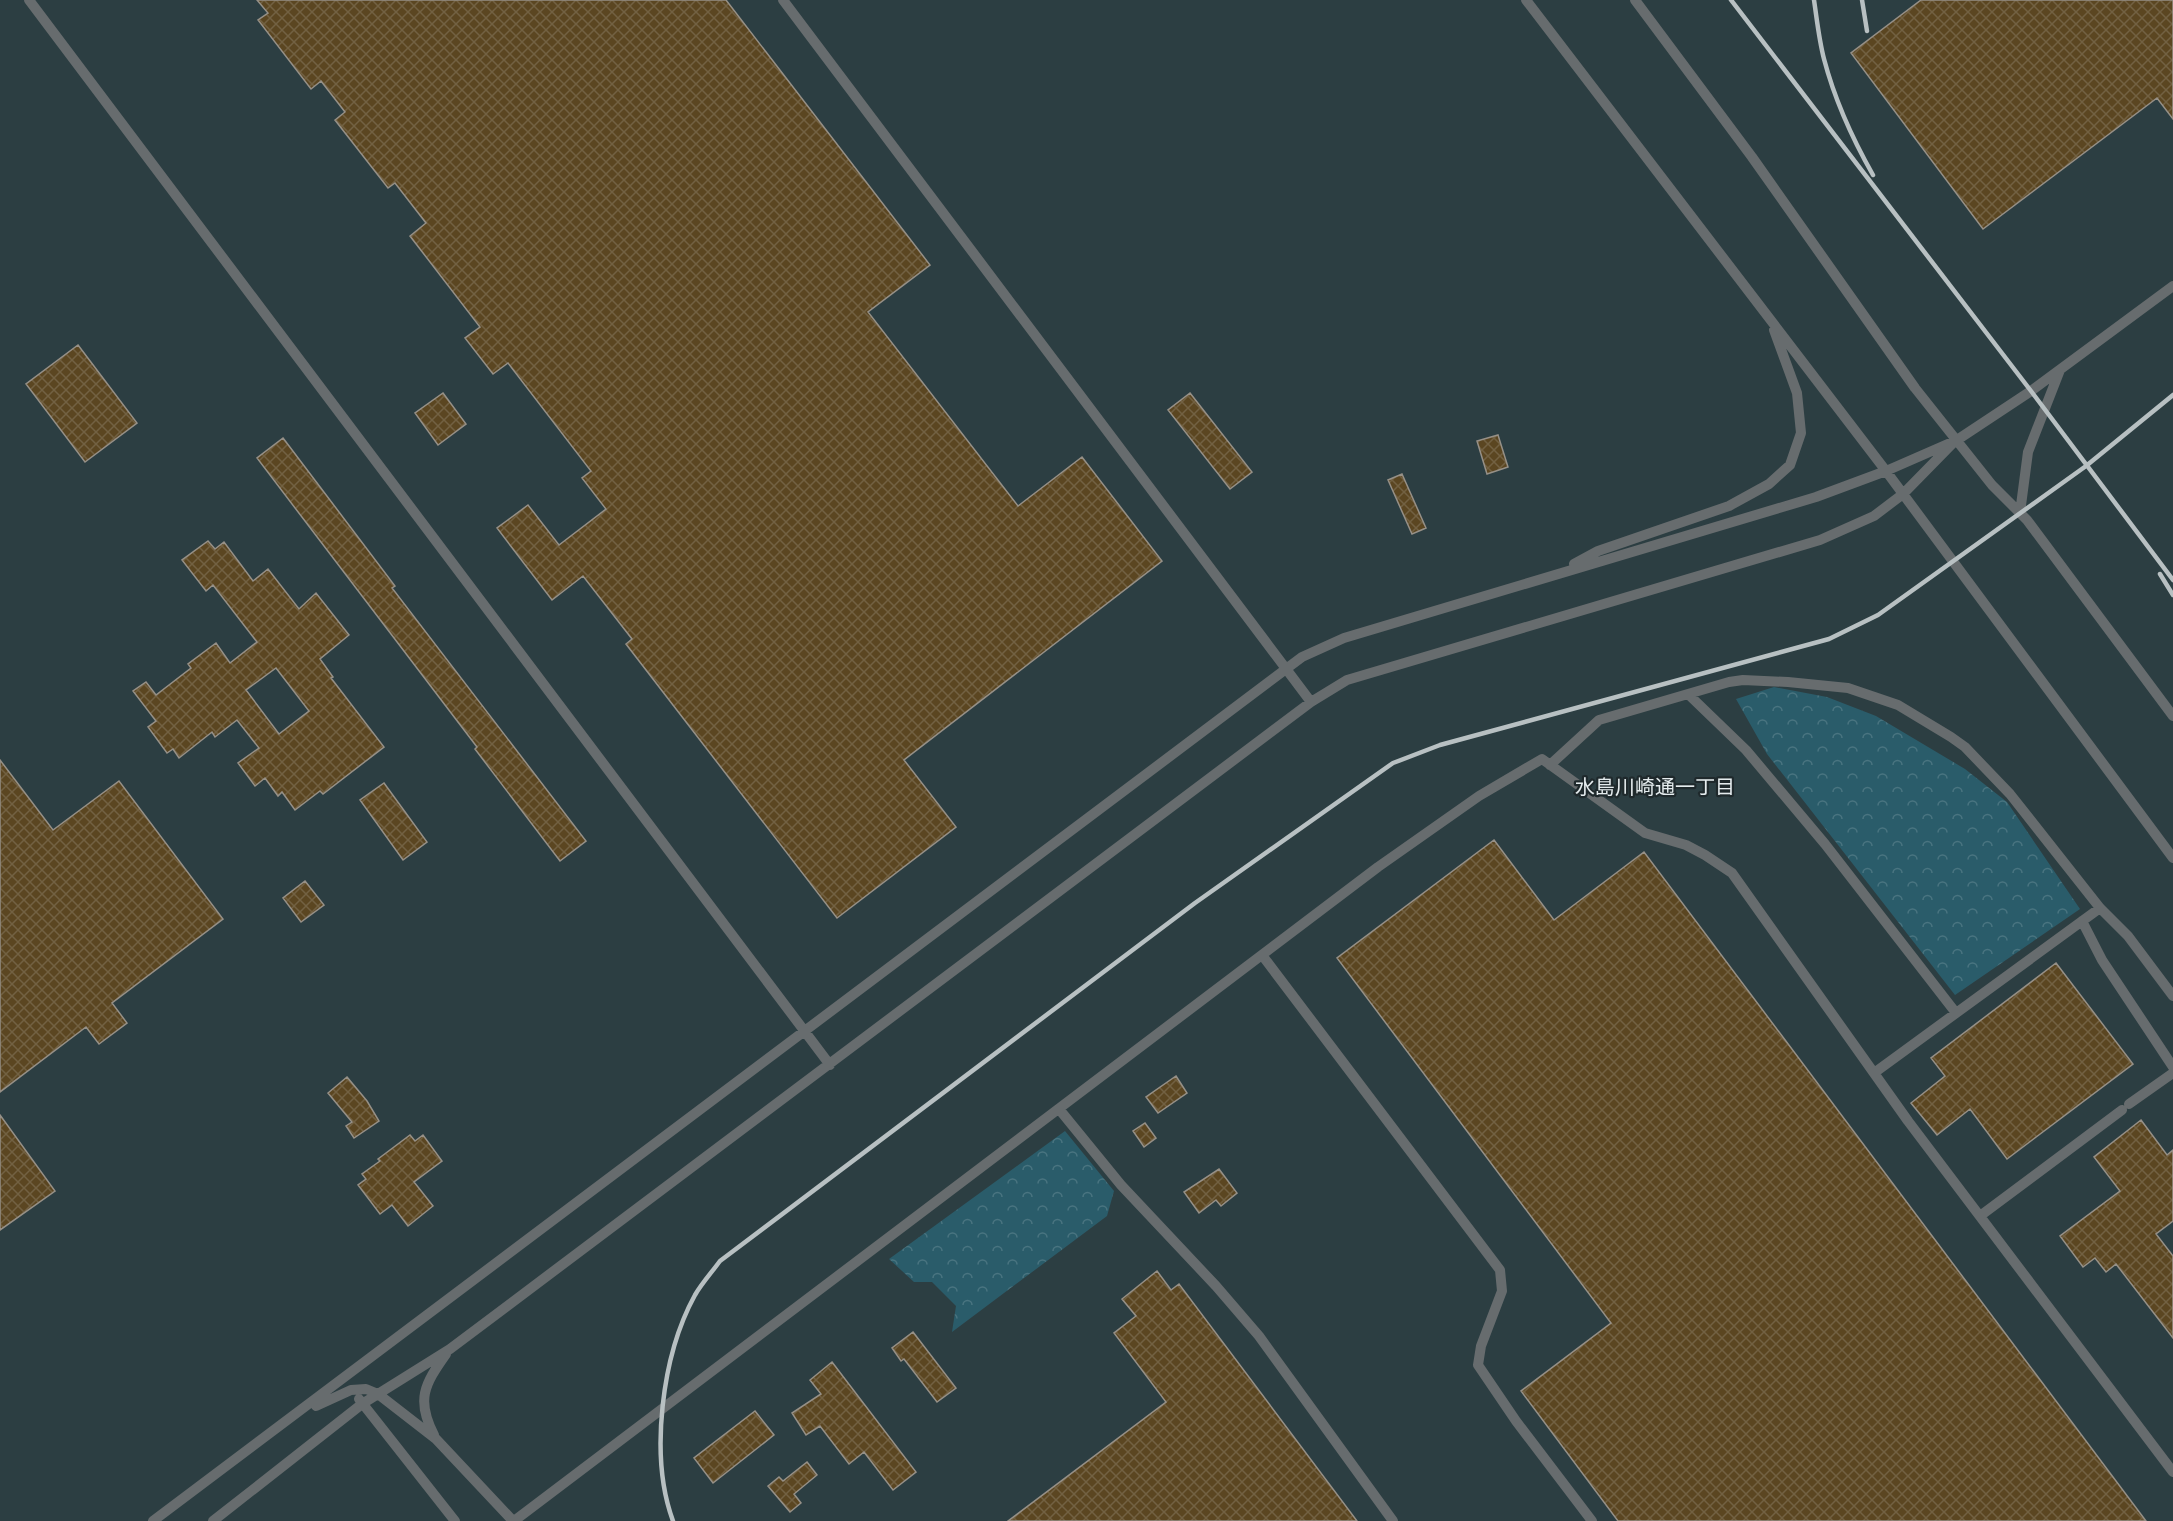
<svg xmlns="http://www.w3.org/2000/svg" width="2173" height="1521" viewBox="0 0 2173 1521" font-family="'Archivo Narrow','Noto Sans JP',sans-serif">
  <defs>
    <pattern id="forest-crowns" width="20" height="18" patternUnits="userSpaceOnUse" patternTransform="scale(1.5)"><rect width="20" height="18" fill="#2a5c6a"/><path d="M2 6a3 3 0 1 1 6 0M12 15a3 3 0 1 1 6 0" fill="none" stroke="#497480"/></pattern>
    <pattern id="building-cross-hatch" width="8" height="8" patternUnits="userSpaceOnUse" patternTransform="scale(1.5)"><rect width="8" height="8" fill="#5b4621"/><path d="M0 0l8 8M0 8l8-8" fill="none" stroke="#726142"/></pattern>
  </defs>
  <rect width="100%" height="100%" fill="#293336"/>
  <path fill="#2c3e42" d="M0,0H2173V1521H0Z"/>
  <path fill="url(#forest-crowns)" d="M1774,687L1827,697L1876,716L1965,769L2007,802L2080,909L1955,995L1767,754L1736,699Z
    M1065,1131L1114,1191L1107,1216L952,1332L956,1306L932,1282H914L889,1259Z"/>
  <path fill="url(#building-cross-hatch)" stroke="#969087" stroke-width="1.5" fill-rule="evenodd" d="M257,0H726L930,265L868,312L1018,506L1082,457L1162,561L904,760L956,827L837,918L626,644L632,639L583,576L552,600L497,528L528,505L559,545L606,509L582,478L591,471L508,363L493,374L465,338L480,327L410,236L426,223L395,183L388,188L335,120L345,112L321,81L311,89L258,20L268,13Z
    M1921,0H2173V119L2157,98L1983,229L1851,53Z
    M78,345L137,423L85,462L26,384Z
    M443,393L466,424L438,445L415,413Z
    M1190,393L1252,472L1230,489L1168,410Z
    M1498,435L1508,467L1487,474L1477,441Z
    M283,438L395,586L392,588L586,841L560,861L475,749L477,747L257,458Z
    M1402,474L1426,528L1412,534L1388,480Z
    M208,541L215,549L224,542L253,581L268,569L299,609L316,593L349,635L320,659L333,677L331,678L384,747L323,794L320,791L295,810L282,792L278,796L265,778L255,786L238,763L259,748L237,720L215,737L212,732L179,758L173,749L167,753L148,727L156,721L133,691L146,682L156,695L191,668L188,664L216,643L230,663L257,642L213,585L206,591L182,560ZM276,668L309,711L279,734L246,690Z
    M0,760L53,830L119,781L223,919L112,1003L127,1023L99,1044L86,1027L0,1092Z
    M384,783L427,842L403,860L360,800Z
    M1494,840L1554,920L1644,852L2146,1521H1618L1521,1391L1611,1323L1337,958Z
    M305,881L324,905L301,922L283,898Z
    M2056,963L2133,1064L2007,1159L1970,1109L1937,1135L1911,1103L1945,1076L1931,1058Z
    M1176,1076L1187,1093L1158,1113L1146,1097Z
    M347,1077L367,1101L379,1121L354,1138L346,1126L352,1122L328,1093Z
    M0,1115L55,1191L0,1230Z
    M2141,1120L2167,1155L2173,1150V1221L2156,1234L2173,1256V1338L2116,1264L2106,1272L2095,1258L2083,1267L2060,1236L2120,1191L2094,1157Z
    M1145,1123L1156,1138L1144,1147L1133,1131Z
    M410,1135L415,1141L423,1135L442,1161L414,1182L433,1206L408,1226L392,1205L380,1214L358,1185L366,1179L362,1174L380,1161L378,1159Z
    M1219,1169L1237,1193L1221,1206L1216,1200L1199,1213L1184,1192Z
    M1157,1271L1171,1290L1179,1284L1357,1521H1008L1166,1402L1114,1333L1136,1316L1122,1299Z
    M913,1332L956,1388L937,1402L904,1359L901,1361L892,1348Z
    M832,1362L916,1472L893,1490L864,1452L849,1464L820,1426L806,1435L792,1413L821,1394L810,1380Z
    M755,1411L774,1435L713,1483L694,1458Z
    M807,1462L817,1475L794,1494L801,1503L790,1512L768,1486L779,1477L783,1481Z"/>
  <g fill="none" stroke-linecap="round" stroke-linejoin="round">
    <path stroke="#676c6e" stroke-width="10" d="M29,0L830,1065
      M783,0L1311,702
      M1526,0L1886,471L2173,858
      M1635,0L1752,157L1915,388L1992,485L2027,520L2173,716
      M2020,513L2028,452L2060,370
      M1574,564L1598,551L1729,506L1769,484L1790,465L1801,433L1797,393L1774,330
      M1689,695L1746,750L1825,844L1956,1013
      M1550,765L1599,720L1729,682L1743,680L1788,682L1848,688L1898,705L1951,737L1965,747L2010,794L2100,908L2128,936L2173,996
      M2082,921L2102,960L2173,1067
      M1262,955L1500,1270L1502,1291L1481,1346L1478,1365L1516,1421L1592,1521
      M1874,1073L2100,908
      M2129,1104L2173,1073
      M1059,1109L1121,1185L1216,1286L1259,1336L1393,1521
      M1980,1216L2122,1110
      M359,1399L455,1521
      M316,1406L351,1390L366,1389L378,1394L436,1439L513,1521
      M434,1435C416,1400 424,1385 446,1354
      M153,1521L1302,657L1344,638L1816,497L1886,471L1957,440L2031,391L2173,286
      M213,1521L362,1404L450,1349L1311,702L1347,680L1820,540L1874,516L1903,494L1952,444
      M514,1521L1378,867L1479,796L1542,759L1645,833L1686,845L1705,855L1732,873L1908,1121L2173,1472"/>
    <path stroke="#b8c0c2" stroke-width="4.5" d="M1731,0L2031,391L2173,580
      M1814,0C1817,20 1819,40 1824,59C1835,101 1852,138 1873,175
      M1862,0L1867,31
      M2160,574L2173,595
      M673,1521C649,1456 662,1355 695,1295C702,1283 712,1272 720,1261L1195,903L1393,763L1440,745L1829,639L1878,615L2086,466L2173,395"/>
  </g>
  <g text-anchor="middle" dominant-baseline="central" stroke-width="4.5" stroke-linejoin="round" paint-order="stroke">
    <g font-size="20" fill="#e5ecee" stroke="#1f292c">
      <text x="1655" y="786">水島川崎通一丁目</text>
    </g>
  </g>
</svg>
